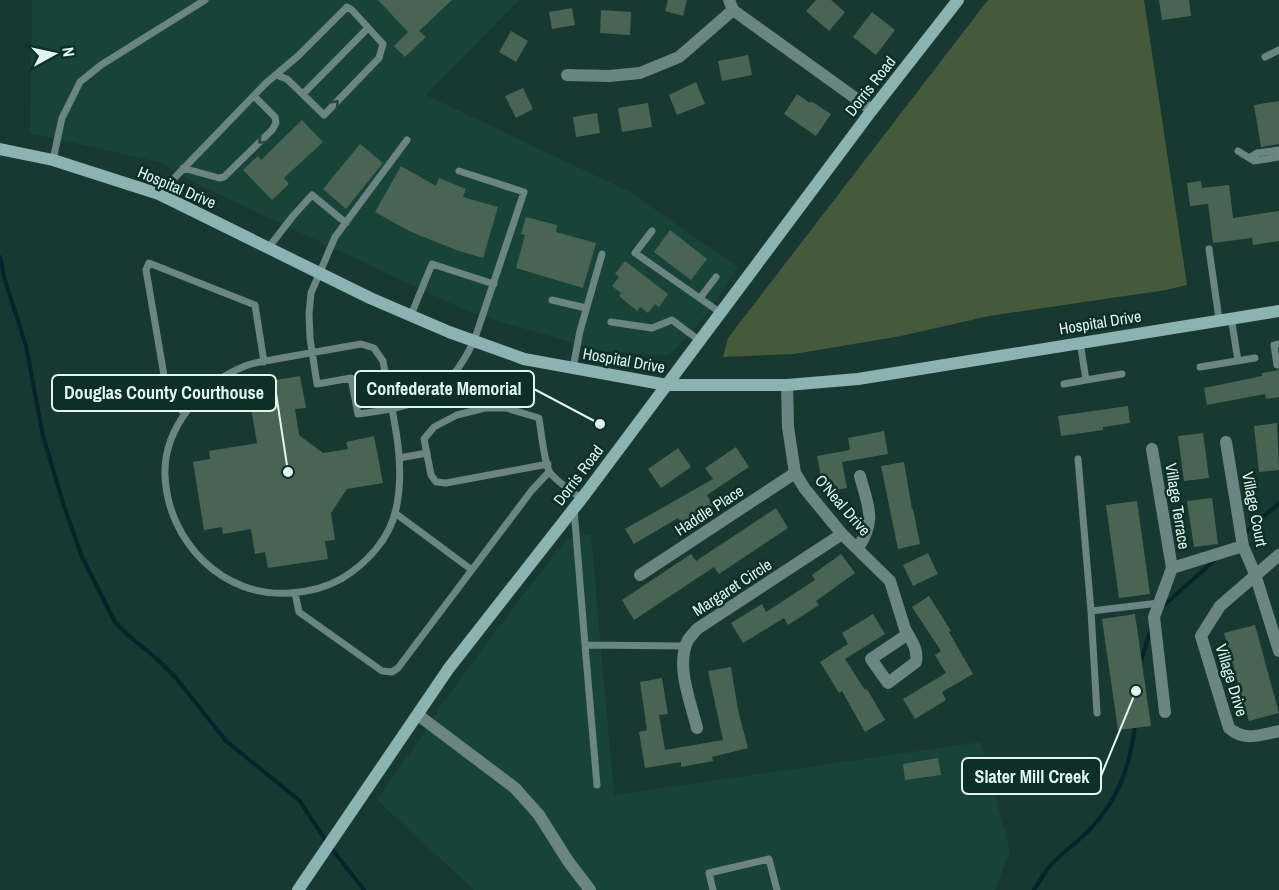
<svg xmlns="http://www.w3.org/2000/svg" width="1279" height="890" viewBox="0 0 1279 890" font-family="'Archivo Narrow',sans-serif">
  <rect width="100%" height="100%" fill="#183931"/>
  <path fill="#174339" d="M32,0H519L426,95L630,192L738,267L706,315L673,352L667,356L602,351L508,324L465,310L197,184L159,162L30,133Z
    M591,534L614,795L981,742L1010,851L995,890H474L377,800L437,714L438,709L529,587L569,538Z"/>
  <path fill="#45593b" d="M988,0H1144L1187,285L1166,290L989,316L901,336L794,354L723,357L728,338Z"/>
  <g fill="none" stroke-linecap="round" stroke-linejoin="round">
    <path stroke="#05242b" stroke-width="4" d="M0,257L4,277L26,346L43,436L64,506L82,557L115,622L129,636L156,658L176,678L226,741L299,800L328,844L364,890
      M1244,534L1279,503
      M1163,606L1216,559
      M1141,661L1151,628
      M1034,890C1040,881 1045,871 1052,864C1065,850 1081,840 1093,826C1119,798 1131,762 1135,725"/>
  </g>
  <path fill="#496452" d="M378,0H452L419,31L426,37L405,57L394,46L408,32Z
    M668,0H687L683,16L665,11Z
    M816,0H831L845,12L829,31L806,11Z
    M1159,0H1189L1191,16L1162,20Z
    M572,8L575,25L552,29L549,12Z
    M601,10L631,12L630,35L600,33Z
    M872,12L895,30L876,55L853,37Z
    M511,31L528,41L516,62L499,52Z
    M748,55L752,75L722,81L718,61Z
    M696,82L705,104L677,115L669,95Z
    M523,88L533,109L516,118L505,96Z
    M797,94L810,103L811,101L831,114L816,136L784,114Z
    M1279,101V144L1261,147L1254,105Z
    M648,103L652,127L622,132L618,108Z
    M597,113L600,133L576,137L573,117Z
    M302,120L323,142L284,178L289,184L272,200L243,170L258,156L261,160Z
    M360,144L383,163L346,209L323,189Z
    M401,166L436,186L439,178L466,189L463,197L498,207L483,258L456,250L409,231L375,212Z
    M1201,181L1202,188L1229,185L1233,218L1279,211V241L1253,245L1252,238L1213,243L1208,204L1190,206L1187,183Z
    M526,217L557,225L556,232L596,243L583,288L516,268L525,235L521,234Z
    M670,230L707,259L691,280L654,252Z
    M625,261L668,294L659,307L655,304L648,313L640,307L637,311L619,296L621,293L612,286L619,277L615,274Z
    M1279,370V397L1266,399L1265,394L1207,405L1204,388L1262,376V373Z
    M300,376L306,408L295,409L299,435L323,453L348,449L346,442L374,436L383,483L347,489L331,513L335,540L325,541L328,559L268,568L265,552L255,554L251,529L223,534L222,527L204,530L193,462L210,459L209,451L257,443L247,385Z
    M1128,406L1130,423L1103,427V430L1061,436L1058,416Z
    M1277,423L1279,470L1259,472L1254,426Z
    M884,431L888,454L842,462L847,488L824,492L817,456L850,450L848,438Z
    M1203,433L1209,478L1184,481L1178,436Z
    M736,447L749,467L707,495L713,506L681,524L678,518L634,544L625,529L713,479L705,468Z
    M678,448L691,467L661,488L648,469Z
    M904,462L912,509H913L920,544L898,549L881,466Z
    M1212,498L1218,544L1194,547L1187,501Z
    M1137,501L1150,594L1119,598L1106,505Z
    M776,508L788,528L719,574L714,567L634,620L622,600L691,554L696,561Z
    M928,553L938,574L913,586L903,565Z
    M841,554L855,573L816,601L819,605L788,625L784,618L743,643L731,623L762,604L766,612L815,580L812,575Z
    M929,596L951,631L949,632L973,674L942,692L946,700L915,719L903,699L946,673L935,655L941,651L912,607Z
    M873,614L885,634L845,659L865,690L867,689L885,720L865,732L842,691L839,693L820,662L848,644L842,633Z
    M1135,614L1151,726L1118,730L1102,619Z
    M1255,625L1279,713L1249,721L1224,633Z
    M731,667L738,710L748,748L712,757L713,761L681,767V762L645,768L639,732L647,730L640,682L662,678L668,714L659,715L665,750L723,740L708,671Z
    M938,758L941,775L905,780L903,764Z"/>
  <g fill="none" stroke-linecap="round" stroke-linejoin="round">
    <path stroke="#6b8484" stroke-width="7" d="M1265,57L1279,50
      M303,94L368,28
      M407,140L335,237L311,293L309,314L310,338L317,384L351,378L358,414C420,406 445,399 474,341L524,192L459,171
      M1238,151L1254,161L1279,157
      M1249,158L1257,153L1279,150
      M53,160L62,118L80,82L101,65L205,0
      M183,168L219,178L224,177L272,130L276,123L275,117L254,96
      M159,194L266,83L298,56L347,7L352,10L383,44L379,58L324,115L287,79L276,75
      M652,231L635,253L721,313
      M269,247L293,216L312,195L346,223
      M1209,249L1219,319
      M700,298L716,277
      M552,300L586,308
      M411,315L432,264L494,284
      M1231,317L1238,361
      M611,322L652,328L672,320L700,341
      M1080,342L1086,380L1122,374
      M361,344L374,348L383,361C391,409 407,461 396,509C390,539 366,564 341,579C325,588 308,592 290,593C223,598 168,542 165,476C163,428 202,383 245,366C255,362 266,361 276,359C305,354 333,349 361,344Z
      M1277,365L1274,345L1279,344
      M1200,367L1255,358
      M573,368L580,331L602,254
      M1064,384L1086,380
      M185,413L168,399L146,270L149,263L255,305L264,362
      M399,458L427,453
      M1078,459L1091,611L1097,713
      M548,464L446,483L436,482L431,475L424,439L434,427L457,415L485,408H506L539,418C541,432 544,459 549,471C553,479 574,493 582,499
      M574,509L585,645L686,646
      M395,513L472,570
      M295,593L299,612L382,671L392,672L398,668L532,490L549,472
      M1091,611L1159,603
      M585,645L597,785
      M713,890L709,873L769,859L777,890"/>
    <path stroke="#6b8484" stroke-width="12" d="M729,0L733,10L872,110
      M567,75L609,76L640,73L679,57L733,10
      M787,385L788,427L795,473L805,489L842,534L890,581L905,629C912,642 918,648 916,662L888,683L871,659L908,634
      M1226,442L1243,546L1255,574L1279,651
      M1152,449L1172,568L1154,617L1165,712
      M858,548C877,519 868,507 860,476
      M1279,555L1220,606L1201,636L1229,728C1245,742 1260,735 1279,731
      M1172,568L1243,546
      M640,575L795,473
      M418,715L515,788L539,815L568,861L590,890
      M697,728C691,703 675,665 688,640C690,637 694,633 697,629L842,534"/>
    <path stroke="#8ab3b2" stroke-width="12" d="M0,149L53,160L159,194L370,298L449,332L524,359L667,385H787L858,379L1279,311
      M298,890L449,668L586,493L872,110L958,0"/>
  </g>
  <defs><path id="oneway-chevron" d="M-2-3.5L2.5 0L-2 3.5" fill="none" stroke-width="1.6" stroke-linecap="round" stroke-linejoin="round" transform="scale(1.5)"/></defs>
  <g stroke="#24443e">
    <use href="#oneway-chevron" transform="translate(335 104) rotate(-46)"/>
    <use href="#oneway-chevron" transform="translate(262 140) rotate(136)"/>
  </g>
  <g text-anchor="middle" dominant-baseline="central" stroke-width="5" stroke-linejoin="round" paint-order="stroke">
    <g font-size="16" fill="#e1f4ee" stroke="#0d2f27">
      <text transform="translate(870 86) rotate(-52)">Dorris Road</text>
      <text transform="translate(177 187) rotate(23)">Hospital Drive</text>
      <text transform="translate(1100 322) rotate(-9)">Hospital Drive</text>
      <text transform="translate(624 360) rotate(10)">Hospital Drive</text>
      <text transform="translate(578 475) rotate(-53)">Dorris Road</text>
      <text transform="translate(843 505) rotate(49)">O'Neal Drive</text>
      <text transform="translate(1178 506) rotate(81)">Village Terrace</text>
      <text transform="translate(1255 509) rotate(79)">Village Court</text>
      <text transform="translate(709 510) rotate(-33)">Haddle Place</text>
      <text transform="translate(732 587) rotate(-33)">Margaret Circle</text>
      <text transform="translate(1232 680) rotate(73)">Village Drive</text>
    </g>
  </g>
  <path fill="none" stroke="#e1f4ee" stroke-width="2" d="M600 424L534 389M288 472L276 393M1136 691L1101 776"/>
  <g fill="#e1f4ee" stroke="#0d2f27" stroke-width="2">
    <circle cx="600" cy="424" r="6"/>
    <circle cx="288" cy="472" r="6"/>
    <circle cx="1136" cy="691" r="6"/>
  </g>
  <g fill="#0d2f27" stroke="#e1f4ee" stroke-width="2">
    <rect x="355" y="371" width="179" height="36" rx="6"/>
    <rect x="52" y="375" width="224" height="36" rx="6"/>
    <rect x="962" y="758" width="139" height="36" rx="6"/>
  </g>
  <g font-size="18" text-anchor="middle" font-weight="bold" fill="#e1f4ee">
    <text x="444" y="395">Confederate Memorial</text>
    <text x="164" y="399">Douglas County Courthouse</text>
    <text x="1032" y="783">Slater Mill Creek</text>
  </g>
  <g transform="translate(54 54) rotate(82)" stroke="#0d2f27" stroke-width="4.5" paint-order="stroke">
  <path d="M0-4.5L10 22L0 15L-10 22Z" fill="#e1f4ee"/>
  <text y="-9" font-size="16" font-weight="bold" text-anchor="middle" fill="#e1f4ee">N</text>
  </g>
</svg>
